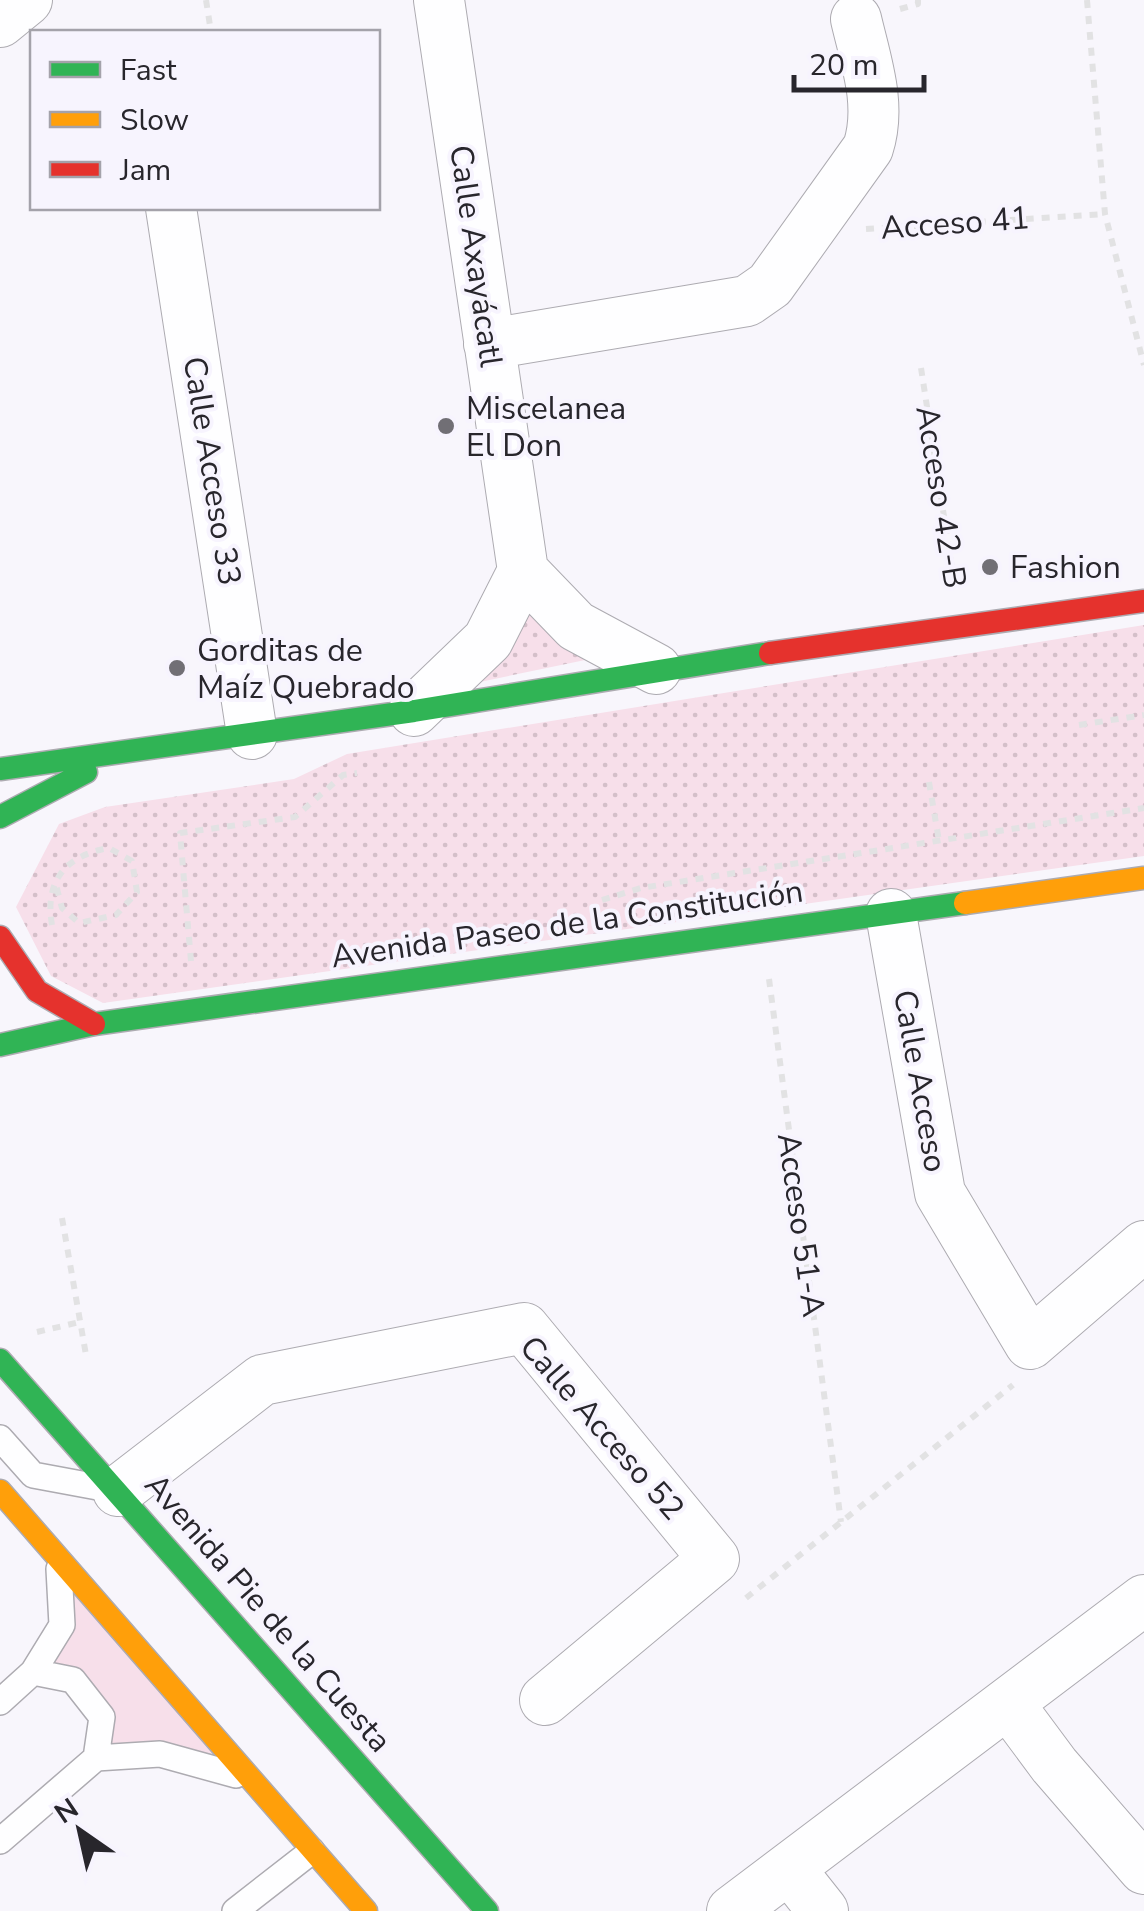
<svg xmlns="http://www.w3.org/2000/svg" width="1144" height="1911" viewBox="0 0 1144 1911" font-family="'Nunito Sans',sans-serif">
  <defs>
    <pattern id="park-dots" width="8" height="8" patternUnits="userSpaceOnUse" patternTransform="scale(2.5)"><rect width="8" height="8" fill="#f7dfea"/><path d="M2 2h.1M6 6h.1" fill="none" stroke="#d4bfc9" stroke-width="1.8" stroke-linecap="round"/></pattern>
  </defs>
  <rect width="100%" height="100%" fill="#f8f6fc"/>
  <path fill="#f7dfea" d="M59,1559L250,1779L96,1758L102,1716L73,1680L33,1672L62,1625Z"/>
  <path fill="url(#park-dots)" d="M525,604L590,659L475,683Z
    M1144,625V856L103,1003L51,976L16,907L59,824L105,807L294,779L347,754Z"/>
  <g fill="none" stroke-linecap="round" stroke-linejoin="round">
    <g stroke="#adabb1" stroke-width="28">
      <path id="lane" d="M0,1438L33,1475L103,1488
        M33,1672L73,1680L102,1717L96,1758
        M0,1702L33,1672L62,1625L59,1569
        M0,1841L96,1758L160,1754L236,1775
        M235,1911L312,1851"/>
    </g>
    <g stroke="#adabb1" stroke-width="52">
      <path id="street" d="M0,22L27,0
        M171,208L252,734
        M489,344L747,301L770,285L868,148C882,105 866,62 856,19
        M523,571L576,626L656,669
        M414,711L488,640L523,571L439,0
        M891,914L940,1193L1030,1344L1144,1246
        M118,1491L262,1380L524,1328L714,1559L545,1700
        M1008,1703L1054,1765L1144,1869
        M789,1868L823,1911
        M732,1911L1144,1600"/>
    </g>
    <g stroke="#adabb1" stroke-width="25">
      <path id="fast" d="M0,769L414,711L770,653
        M0,817L86,772
        M0,1045L94,1024L965,903
        M0,1360L487,1911"/>
    </g>
    <g stroke="#adabb1" stroke-width="25">
      <path id="slow" d="M965,903L1144,878
        M0,1491L366,1911"/>
    </g>
    <g stroke="#adabb1" stroke-width="25">
      <path id="jam" d="M770,653L1144,601
        M0,937L37,991L94,1024"/>
    </g>
    <path stroke="#e2e2e3" stroke-width="6" stroke-dasharray="8 8" stroke-linecap="butt" d="M206,0L211,32
      M1087,0L1105,214L1144,365
      M900,9L918,4V0
      M866,229L1105,214
      M921,368L954,581
      M1079,725L1144,715
      M929,782L939,841
      M602,900L641,888L1144,808
      M52,925C44,880 67,855 109,848L132,861L137,892L116,915L79,923L62,908L55,881
      M191,961L180,833L295,817L343,775L357,773
      M769,979L841,1522
      M62,1218L86,1355
      M37,1332L80,1322
      M746,1598L1013,1385"/>
    <use href="#lane" stroke="#fefeff" stroke-width="25"/>
    <use href="#street" stroke="#fefeff" stroke-width="50"/>
    <use href="#fast" stroke="#30b455" stroke-width="22"/>
    <use href="#slow" stroke="#ff9f0a" stroke-width="22"/>
    <use href="#jam" stroke="#e5322d" stroke-width="22"/>
  </g>
  <g fill="#716f75" stroke="#f7f4fe" stroke-width="4">
    <circle cx="446" cy="426" r="10"/>
    <circle cx="990" cy="567" r="10"/>
    <circle cx="177" cy="668" r="10"/>
  </g>
  <g text-anchor="middle" dominant-baseline="central" stroke-width="8" stroke-linejoin="round" paint-order="stroke">
    <g font-size="32" fill="#28262c" stroke="#f7f4fe">
      <text transform="translate(955 223) rotate(-4)">Acceso 41</text>
      <text transform="translate(476 256) rotate(82)">Calle Axayácatl</text>
      <text transform="translate(212 471) rotate(81)">Calle Acceso 33</text>
      <text transform="translate(941 497) rotate(81)">Acceso 42-B</text>
      <text transform="translate(567 924) rotate(-8)">Avenida Paseo de la Constitución</text>
      <text transform="translate(920 1081) rotate(80)">Calle Acceso</text>
      <text transform="translate(801 1225) rotate(82)">Acceso 51-A</text>
      <text transform="translate(602 1428) rotate(49)">Calle Acceso 52</text>
      <text transform="translate(268 1613) rotate(49)">Avenida Pie de la Cuesta</text>
    </g>
    <g font-size="32" fill="#28262c" stroke="#f7f4fe" text-anchor="start">
      <text x="466" y="408">Miscelanea<tspan x="466" dy="37">El Don</tspan></text>
      <text x="1010" y="567">Fashion</text>
      <text x="197" y="650">Gorditas de<tspan x="197" dy="37">Maíz Quebrado</tspan></text>
    </g>
  </g>
  <rect x="30" y="30" width="350" height="180" fill="#f7f4fe" stroke="#a4a2aa" stroke-width="2.5"/>
  <rect x="50" y="62" width="50" height="15" fill="#30b455" stroke="#a4a2aa" stroke-width="2.5"/>
  <text x="120" y="80" font-size="30" fill="#28262c">Fast</text>
  <rect x="50" y="112" width="50" height="15" fill="#ff9f0a" stroke="#a4a2aa" stroke-width="2.5"/>
  <text x="120" y="130" font-size="30" fill="#28262c">Slow</text>
  <rect x="50" y="162" width="50" height="15" fill="#e5322d" stroke="#a4a2aa" stroke-width="2.5"/>
  <text x="120" y="180" font-size="30" fill="#28262c">Jam</text>
  <g transform="translate(80 1831) rotate(326)" stroke="#f7f4fe" stroke-width="8" paint-order="stroke">
  <path d="M0-8L18 38L0 25L-18 38Z" fill="#28262c"/>
  <text y="-15" font-size="28" font-weight="bold" text-anchor="middle" fill="#28262c">N</text>
  </g>
  <path d="M794 75v15h130v-15" fill="none" stroke="#28262c" stroke-width="5"/>
  <text x="809" y="75" font-size="30" fill="#28262c" stroke="#f7f4fe" stroke-width="8" paint-order="stroke">20 m</text>
</svg>
